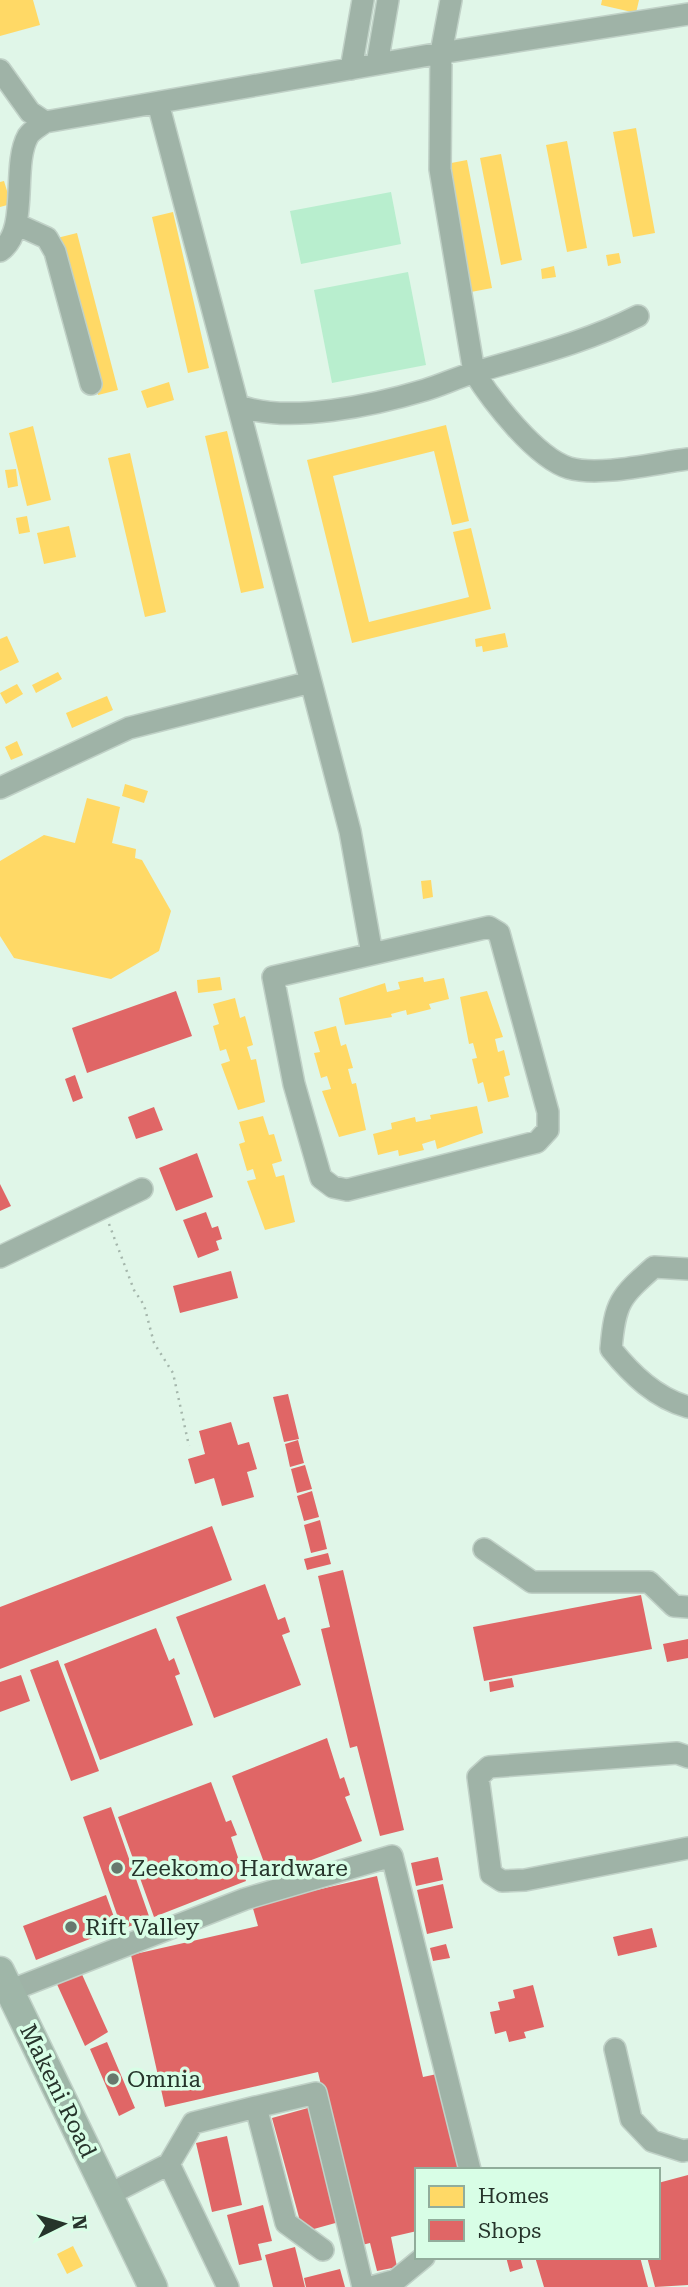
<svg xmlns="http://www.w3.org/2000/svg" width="688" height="2287" viewBox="0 0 688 2287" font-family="'Roboto Serif',serif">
  <rect width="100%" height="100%" fill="#e0f6e8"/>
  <path fill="#b8eece" d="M391,192L401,244L301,264L290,211Z
    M408,272L426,365L332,383L314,290Z"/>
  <path fill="#ffd966" d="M0,0H33L40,25L0,36Z
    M602,0H639L636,13L601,5Z
    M636,128L655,233L633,237L613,132Z
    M567,141L587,248L567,252L546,145Z
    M501,154L522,260L501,265L480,158Z
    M467,160L492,288L471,292L446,164Z
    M4,181L11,204L0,207V182Z
    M173,212L209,368L188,373L152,217Z
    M77,233L118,390L98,395L57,238Z
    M619,253L621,263L608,266L606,255Z
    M554,266L556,277L542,279L541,269Z
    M169,382L174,400L147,408L141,391Z
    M446,425L469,521L452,525L434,451L333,476L369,622L469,597L453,532L471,528L491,609L352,643L307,460Z
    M33,426L51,500L27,506L9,433Z
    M227,431L264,588L241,593L205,436Z
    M130,453L166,612L145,617L108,458Z
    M16,469L18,486L8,488L5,470Z
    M27,516L30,532L19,534L16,518Z
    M69,526L76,557L44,564L37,533Z
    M505,633L508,647L483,652L482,646L476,647L475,639Z
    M7,636L19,662L0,671V639Z
    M58,672L62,679L36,693L32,685Z
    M17,684L23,694L6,704L0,693Z
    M107,696L113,710L72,728L66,713Z
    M17,741L23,755L11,760L5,747Z
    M125,784L148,791L144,803L122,796Z
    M87,798L120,807L112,843L136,849L135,858L142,860L171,911L159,951L111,979L14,958L0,936V861L44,835L75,843Z
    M431,880L433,897L423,899L421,881Z
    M220,977L222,990L198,993L197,980Z
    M423,977L424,982L444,978L449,999L429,1004L431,1009L407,1015L406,1010L391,1014L392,1017L345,1025L339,998L385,983L387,992L400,989L398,982Z
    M487,991L503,1037L495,1039L498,1052L504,1050L510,1075L504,1077L509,1097L488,1102L483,1082L478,1084L472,1059L477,1058L473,1043L469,1044L460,997Z
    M235,998L240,1018L245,1016L253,1045L247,1047L251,1060L256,1059L265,1102L238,1110L221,1064L230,1061L226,1049L220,1051L213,1026L219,1024L213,1004Z
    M336,1026L341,1046L346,1044L353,1068L348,1069L352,1084L356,1083L366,1130L339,1137L322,1091L331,1089L327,1076L321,1078L314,1053L320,1052L314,1032Z
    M477,1106L483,1133L437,1149L435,1140L422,1144L424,1150L399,1156L398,1150L378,1155L373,1134L392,1129L391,1123L415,1117L416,1122L431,1119L430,1115Z
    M263,1116L269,1135L274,1134L282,1161L272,1164L276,1177L284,1175L295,1222L265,1230L247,1181L256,1179L253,1169L247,1171L239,1144L245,1142L239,1122Z
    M73,2246L83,2266L67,2274L57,2254Z"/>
  <path fill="#e06666" d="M176,991L192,1036L87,1073L72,1028Z
    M75,1075L83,1098L73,1102L65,1079Z
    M154,1107L163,1130L136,1139L128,1117Z
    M197,1153L213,1197L176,1211L159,1168Z
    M0,1184L11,1206L0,1211Z
    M206,1212L212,1228L218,1226L222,1239L216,1241L219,1250L198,1258L183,1220Z
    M231,1271L238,1298L180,1313L173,1286Z
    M288,1394L299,1439L284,1442L273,1397Z
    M231,1422L238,1445L249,1442L257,1469L247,1472L254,1497L222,1506L214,1478L195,1484L188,1459L205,1454L199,1431Z
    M298,1440L304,1463L290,1467L285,1444Z
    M305,1465L312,1489L297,1493L291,1469Z
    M312,1491L319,1517L304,1521L297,1496Z
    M320,1520L327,1549L311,1553L304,1525Z
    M212,1526L232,1580L0,1669V1607Z
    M328,1553L331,1564L307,1570L304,1559Z
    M343,1570L404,1830L380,1836L357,1746L350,1748L321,1629L330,1627L318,1576Z
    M265,1584L278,1620L285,1617L290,1632L282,1635L301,1685L214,1718L176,1617Z
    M641,1595L652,1649L484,1681L473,1627Z
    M156,1628L169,1661L174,1658L180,1674L175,1676L193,1725L100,1760L64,1664Z
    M688,1639V1658L667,1662L663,1644Z
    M58,1660L99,1771L71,1781L30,1670Z
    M21,1675L30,1701L0,1712V1682Z
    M512,1678L514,1687L490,1692L489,1682Z
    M327,1738L340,1779L344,1777L350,1795L345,1797L362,1841L269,1876L232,1776Z
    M211,1782L226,1822L231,1820L237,1835L231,1837L246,1881L154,1917L118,1817Z
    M111,1807L150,1919L122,1929L83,1817Z
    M438,1857L443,1880L416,1886L411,1863Z
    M377,1876L423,2077L437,2074L459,2170H417V2231L391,2237L397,2267L377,2271L370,2243L358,2246L318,2072L165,2107L131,1955L258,1926L252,1905Z
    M443,1884L453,1928L427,1934L417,1890Z
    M106,1895L118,1928L36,1960L23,1926Z
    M652,1928L657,1947L618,1956L613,1937Z
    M446,1944L450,1958L433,1961L430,1948Z
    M80,1970L108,2032L85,2046L56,1982Z
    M533,1985L544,2027L524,2032L526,2038L509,2042L506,2031L495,2034L490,2012L500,2010L498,2002L515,1998L513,1990Z
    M107,2042L135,2108L119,2116L90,2049Z
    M308,2108L339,2222L303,2232L272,2118Z
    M227,2136L242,2205L212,2212L196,2143Z
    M688,2175V2285L655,2287L647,2257H658V2183Z
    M263,2205L272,2241L258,2244L262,2260L239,2265L227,2215Z
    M295,2247L305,2287H273L265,2255Z
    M506,2257H520L523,2268L510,2272Z
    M535,2257H640L648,2287H544Z
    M340,2269L345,2287H306L304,2278Z"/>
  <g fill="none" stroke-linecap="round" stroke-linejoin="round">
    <g stroke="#c0d1c7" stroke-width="24">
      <path id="minor" d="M451,0L441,53L440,169L474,372C492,401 536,458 569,468C600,477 655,463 688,459
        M377,64L388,0
        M351,69L363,0
        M0,70L30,112L45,122L441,53L688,14
        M158,103L311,682
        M16,224L47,238L55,252L91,384
        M0,251C30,231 11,166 28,136C32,130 40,126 45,122
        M240,406C289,424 375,405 425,390C442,385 458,377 476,372C530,356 587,342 638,316
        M0,788L129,728L311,682L350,831L372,954
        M489,927L499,933L548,1112V1130L537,1142L347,1190L333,1187L321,1178L294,1084L273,977Z
        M0,1257L142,1189
        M688,1269L654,1267C620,1297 615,1302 611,1349C632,1375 656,1398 688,1407
        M484,1549L532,1582H649L674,1606L688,1607
        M688,1757L677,1753L489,1767L478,1777L491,1874L502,1881L525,1880L688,1848
        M9,1991L245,1899L392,1856L470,2170
        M615,2049L631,2119L652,2141L683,2151L688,2150
        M256,2107L316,2093L363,2287
        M169,2164L193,2123L256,2107L286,2223L323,2250
        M108,2195L169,2164L228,2287
        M371,2287L396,2280L424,2257"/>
    </g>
    <g stroke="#c0d1c7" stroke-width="31">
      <path id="major" d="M0,1971L153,2287"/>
    </g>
    <path stroke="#a5b7ac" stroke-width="2.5" stroke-dasharray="2 5" stroke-linecap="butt" d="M109,1224L134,1290L144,1305L154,1343L173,1373L189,1446"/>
    <use href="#minor" stroke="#9fb3a7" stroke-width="21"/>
    <use href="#major" stroke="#9fb6a8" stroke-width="28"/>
  </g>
  <g fill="#67786d" stroke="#d8fee6" stroke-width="2.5">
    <circle cx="117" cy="1868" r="7"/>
    <circle cx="71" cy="1927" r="7"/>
    <circle cx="113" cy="2079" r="7"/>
  </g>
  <g text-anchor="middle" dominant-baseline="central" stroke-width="7" stroke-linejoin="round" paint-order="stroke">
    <g font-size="23" fill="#26342b" stroke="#d8fee6" text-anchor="start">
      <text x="131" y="1868">Zeekomo Hardware</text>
      <text x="85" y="1927">Rift Valley</text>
      <text x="127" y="2079">Omnia</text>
    </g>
    <g font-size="23" fill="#26342b" stroke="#d8fee6">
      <text transform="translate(58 2091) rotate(64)">Makeni Road</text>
    </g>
  </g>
  <rect x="415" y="2168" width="245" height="91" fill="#d8fee6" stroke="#91ad9b" stroke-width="2"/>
  <rect x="429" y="2186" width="35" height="21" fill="#ffd966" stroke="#91ad9b" stroke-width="2"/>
  <text x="478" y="2203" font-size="21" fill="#26342b">Homes</text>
  <rect x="429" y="2220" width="35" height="21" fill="#e06666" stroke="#91ad9b" stroke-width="2"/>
  <text x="478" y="2238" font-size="21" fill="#26342b">Shops</text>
  <g transform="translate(63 2224) rotate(85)" stroke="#d8fee6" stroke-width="5" paint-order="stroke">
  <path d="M0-5L12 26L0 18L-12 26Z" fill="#26342b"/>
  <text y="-10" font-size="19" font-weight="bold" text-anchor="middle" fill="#26342b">N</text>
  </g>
</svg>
